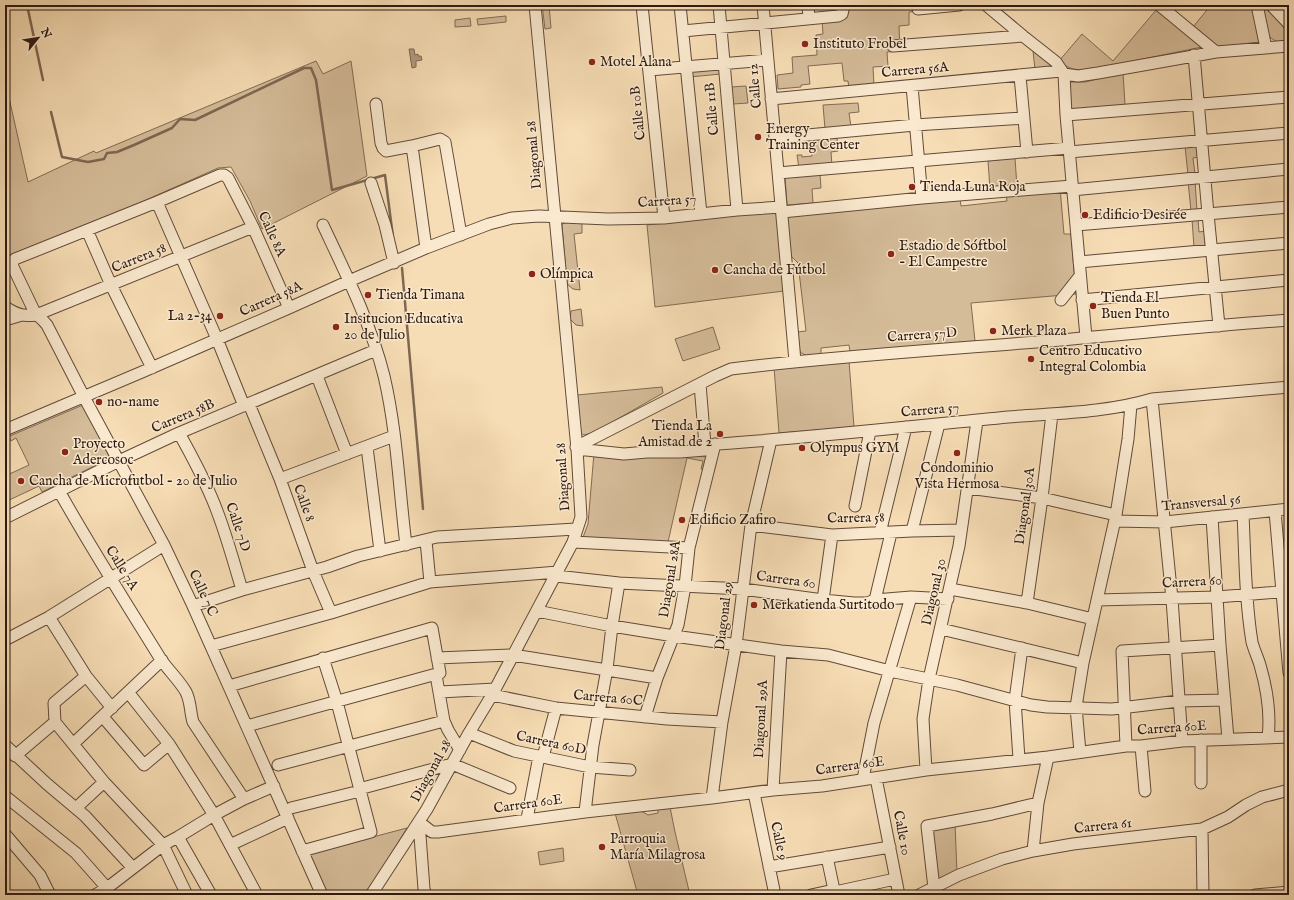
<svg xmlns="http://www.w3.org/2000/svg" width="1294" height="900" viewBox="0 0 1294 900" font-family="'IM FELL English',serif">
  <rect width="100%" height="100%" fill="#f7ddb5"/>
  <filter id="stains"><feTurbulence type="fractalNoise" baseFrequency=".005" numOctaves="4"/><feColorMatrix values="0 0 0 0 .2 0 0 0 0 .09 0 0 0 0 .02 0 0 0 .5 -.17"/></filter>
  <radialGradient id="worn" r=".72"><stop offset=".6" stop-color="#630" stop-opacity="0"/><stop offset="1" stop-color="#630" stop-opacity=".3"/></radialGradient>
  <path fill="#d5bc99" stroke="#816b55" d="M542,5H549L551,28L545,29Z
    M847,5H919L920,11L909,12V25L899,26L900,51L887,52L888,66L873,67L874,85L849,88L848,81H844L842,63L808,66L810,84L801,85V87L778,89L777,75L793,73L792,57L817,55L816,35L823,34L822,20Z
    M1211,5H1254L1261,42L1218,47L1193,27Z
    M1260,5H1287L1289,6V41L1277,42L1268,36Z
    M1157,9L1202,47L1089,70C1075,70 1070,70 1059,61L1082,34L1113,61Z
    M506,16V22L478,25L477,19Z
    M470,18L471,26L455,27V20Z
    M1033,51L1054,68L1035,70Z
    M316,61L323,74L351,61L367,176L262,229L250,201L231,167L218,168L144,201L7,257L5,254V80L28,182L94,151L96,153Z
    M690,69H718L721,74L690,77Z
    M1123,73L1125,105L1070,110V82H1085Z
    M746,86L748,103L733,104L731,87Z
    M858,103L859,112L849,113L851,127L825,129L823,105Z
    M837,137L838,151L831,152L832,166L799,168L797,155H802V157L812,156L811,139Z
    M1197,144L1199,157L1193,158L1195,174L1188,175L1185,146Z
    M1015,158L1017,187L990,189L988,161Z
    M820,174L821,188L812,189L813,203L787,205L785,176Z
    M1195,180L1197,211H1191L1188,181Z
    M1060,188L1064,234H1071L1076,294L971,303L975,341L850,352L849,345L821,348V355L807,356L800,352L797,332L806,331L798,263L790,255L786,214L960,199L961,206L1007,201L1006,194Z
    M766,212H774L777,216L784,291L655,307L647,225Z
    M1192,219H1198L1199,232L1205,231L1206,247L1194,248Z
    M565,222H582V233L574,234L580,290L573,289L567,284L562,225Z
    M581,309L583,326L576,325L570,319L571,311Z
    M713,327L720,349L683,361L675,339Z
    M849,361L854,427L779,433L774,367Z
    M662,387L663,393L595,432L584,435L580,433L577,395Z
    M83,405L110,458L42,492L39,486L5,502V476L29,465L16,438L11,441L10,439L5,441V438Z
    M594,453L648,456H707L704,470L701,469L703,461L687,458L668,542L582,540L588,524Z
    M670,807L675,832L690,895H638L615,813L638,809L648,815L658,813V809Z
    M955,822L957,874L935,885L928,827Z
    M407,828L366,895H327L308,854Z
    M563,848L564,861L540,865L538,852Z"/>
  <path fill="#b29b7d" stroke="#7d6752" d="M409,49H414L415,55L418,54V56H421L422,60L416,61V67L412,68Z"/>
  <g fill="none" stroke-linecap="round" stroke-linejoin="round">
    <path stroke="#7d6752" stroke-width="2.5" d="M27,5L43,80
      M1281,5L1289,14
      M51,112L62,157L88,162L104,159L107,153L117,152L134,145L172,128L180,119L195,120L304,68H311L316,80L332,190L385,175L393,237
      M402,268L423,509"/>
    <g stroke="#604b3a" stroke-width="13">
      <path id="minor" d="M642,5L664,218
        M680,5L701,214
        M719,5L737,210
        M763,5L795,361
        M808,5L809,19
        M986,5L1023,36L1056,62L1064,74L1066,115L1086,337
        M1159,5L1216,52
        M1257,5L1266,48
        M1271,5L1289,24
        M918,9L959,5
        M683,31L838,16L842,14L844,5
        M893,46L1023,36
        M1194,55L1208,214L1219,326
        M649,70L768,60
        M1064,74L1078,76L1098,73L1216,52L1289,46
        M1020,76L1027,152
        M912,86L922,198
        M771,99L1061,71
        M376,104L381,143L383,148L386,151L412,146
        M1066,115L1289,97
        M775,138L915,125L1024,118
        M1069,152L1289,133
        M778,173L1069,148
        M371,183L385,225L394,263
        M1072,190L1289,169
        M157,202L217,339L244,406
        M782,212L922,198L1072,186
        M323,225C346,274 371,324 384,376C397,431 399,489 406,545
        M1076,225L1289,207
        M87,230L111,285L152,368
        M426,248L412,146L440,139L445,142L461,235
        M1079,262L1289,243
        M1061,300L1080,276
        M1082,300L1289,280
        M5,307C10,310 16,314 23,315C38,317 35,311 47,325L84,397L164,545L193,606L322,895
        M36,315L13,267L12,263L15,259L157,202L220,175H224L228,178L253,227L289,308
        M36,315L253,227
        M5,320L22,315
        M317,376L347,454
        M1152,399L1172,599L1182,741
        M249,404L280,479L313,571L331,613
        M5,430L142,372L289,308L349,281L426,248L489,224L512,218L539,216L608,219L664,218L737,210L781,207
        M179,433C193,458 207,484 217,511C227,537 234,563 242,590
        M705,445C806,438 907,427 1008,417C1056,413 1105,413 1152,399L1289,387
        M367,447L380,551
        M576,447L715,376L731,369L739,368C838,356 937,350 1036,342C1121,335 1205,326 1289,320
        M577,449L624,454L647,452H680L705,450V445L700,384
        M280,479L394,436
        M968,488L1042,498L1116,515
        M59,491C91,548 126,603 160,658C168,670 179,680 186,692C191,702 190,712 193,722L244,799
        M855,506L870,431
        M1275,511L1289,673
        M1243,514C1245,556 1245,600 1252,642C1254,650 1258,658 1260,665C1267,689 1271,713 1268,738
        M1212,517L1220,645L1228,739
        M5,518L119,461L179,433L376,350
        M1115,521L1165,522L1289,509
        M751,525L832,535L912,531L961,530
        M912,531L939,424
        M880,533L906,427
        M426,541L430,582
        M573,542L689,548
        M556,576L619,583L743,589L823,600L854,603H867L875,600L911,597L948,599
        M950,589L1027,603L1093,619
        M823,600L832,535
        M875,600L891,533
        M1097,600L1217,597L1289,591
        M1027,603L1042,498L1052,414
        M193,606L242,590L327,567L358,556L437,537L576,529
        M537,611L612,626L674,636L781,651L828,655L890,671L957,685L1031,705L1047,707L1112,709L1179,701L1225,700
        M49,617L86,676L112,708
        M941,629L1083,663
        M5,640L49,617L164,545
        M211,646L331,613L430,582L558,572
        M437,658L513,655L657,678
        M436,675L444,721L448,730L460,750
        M86,676L54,703L55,722L104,782L163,845L187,895
        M229,686L432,628L440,673L247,726
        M128,692L169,744L214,815L257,895
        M440,692L495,689
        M492,695L556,708L667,719L722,722
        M103,717L144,765L169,744
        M645,717L657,678L678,625L685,586L689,548L715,444
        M469,733L514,751L590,767L630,770
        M73,744L162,660
        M5,745L47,784L85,816L133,868
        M1126,746L1122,651L1220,645
        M1141,746L1145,791
        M1080,752L1076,707L1083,663L1116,515L1128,439L1131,405
        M15,756L55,722
        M543,757L556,708
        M1019,759L1015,700L1022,648
        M278,765L444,721
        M926,770L923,719L929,679L959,546L977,421
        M876,778L899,895
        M863,779L874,723L911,597
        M1201,783V740
        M359,789L452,764L510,788
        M773,790L781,651
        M754,793L775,895
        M5,796L76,853L107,888
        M712,798L722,722L736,645L751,525L771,440
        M76,808L104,782
        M291,808L360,791
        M585,812L593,745L607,669L612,626L619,583
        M527,819L539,756
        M419,822L432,832H438L585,812L712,798L773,790L822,786L926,770L1048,757L1126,746H1141L1182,741L1289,737
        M419,822L424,889L426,895
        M1202,829L1203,895
        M5,834L40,875L50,895
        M178,837L211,895
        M230,845L288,818
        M302,851L371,832L337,702L323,658
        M1033,851L1038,803L1048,757
        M827,857L834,890
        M769,867L890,847
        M934,888L927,826L992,814L1038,803
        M95,895L107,888L163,845L178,837L214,815L244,799L274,786
        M371,895L427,809L469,733L492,695L573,542L581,517L577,449L535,5
        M811,895L834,890L835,892L895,879
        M919,895L959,875L1002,859L1033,851L1073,844L1202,829L1228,817L1246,805L1262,797L1289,790
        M1255,895L1289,892"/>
    </g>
    <use href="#minor" stroke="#fae9cf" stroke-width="11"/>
  </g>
  <g fill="#8f2418" stroke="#fae9cf" stroke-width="1.5">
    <circle cx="805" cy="44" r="4"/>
    <circle cx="592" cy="62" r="4"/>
    <circle cx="758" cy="137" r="4"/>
    <circle cx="912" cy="187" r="4"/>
    <circle cx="1085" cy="215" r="4"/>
    <circle cx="891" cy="254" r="4"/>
    <circle cx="715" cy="270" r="4"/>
    <circle cx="532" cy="274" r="4"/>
    <circle cx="368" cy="295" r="4"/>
    <circle cx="1093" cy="306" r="4"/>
    <circle cx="220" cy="316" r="4"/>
    <circle cx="336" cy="327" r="4"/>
    <circle cx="993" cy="331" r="4"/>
    <circle cx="1031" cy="359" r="4"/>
    <circle cx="99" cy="402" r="4"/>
    <circle cx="720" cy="434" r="4"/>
    <circle cx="802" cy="448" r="4"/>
    <circle cx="65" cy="452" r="4"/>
    <circle cx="957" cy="453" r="4"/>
    <circle cx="21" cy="481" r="4"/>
    <circle cx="682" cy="520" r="4"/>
    <circle cx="754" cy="605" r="4"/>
    <circle cx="602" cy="847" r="4"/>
  </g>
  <g text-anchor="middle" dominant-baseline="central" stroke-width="3" stroke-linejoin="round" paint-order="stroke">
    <g font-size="14" fill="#2d1a11" stroke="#fae9cf" text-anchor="start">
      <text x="813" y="44">Instituto Frobel</text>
      <text x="600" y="62">Motel Alana</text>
      <text x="766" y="129">Energy<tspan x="766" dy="16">Training Center</tspan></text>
      <text x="920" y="187">Tienda Luna Roja</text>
      <text x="1093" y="215">Edificio Desirée</text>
      <text x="899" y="246">Estadio de Sóftbol<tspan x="899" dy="16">- El Campestre</tspan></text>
      <text x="723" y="270">Cancha de Fútbol</text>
      <text x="540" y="274">Olímpica</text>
      <text x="376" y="295">Tienda Timana</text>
      <text x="1101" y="298">Tienda El<tspan x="1101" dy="16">Buen Punto</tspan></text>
      <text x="212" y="316" text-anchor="end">La 2-34</text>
      <text x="344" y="319">Insitucion Educativa<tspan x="344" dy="16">20 de Julio</tspan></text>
      <text x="1001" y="331">Merk Plaza</text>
      <text x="1039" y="351">Centro Educativo<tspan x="1039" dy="16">Integral Colombia</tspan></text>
      <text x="107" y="402">no-name</text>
      <text x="712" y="426" text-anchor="end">Tienda La<tspan x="712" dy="16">Amistad de 2</tspan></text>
      <text x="73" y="444">Proyecto<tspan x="73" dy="16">Adercosoc</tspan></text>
      <text x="810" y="448">Olympus GYM</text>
      <text x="957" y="468" text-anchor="middle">Condominio<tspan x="957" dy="16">Vista Hermosa</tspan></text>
      <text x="29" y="481">Cancha de Microfutbol - 20 de Julio</text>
      <text x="690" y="520">Edificio Zafiro</text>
      <text x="762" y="605">Merkatienda Surtitodo</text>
      <text x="610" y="839">Parroquia<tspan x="610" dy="16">María Milagrosa</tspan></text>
    </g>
    <g font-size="14" fill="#2d1a11" stroke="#fae9cf">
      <text transform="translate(915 70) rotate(-5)">Carrera 56A</text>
      <text transform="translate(755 86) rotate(-95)">Calle 12</text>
      <text transform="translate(712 109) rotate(-95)">Calle 11B</text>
      <text transform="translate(638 113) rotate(-96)">Calle 10B</text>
      <text transform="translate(534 155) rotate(-95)">Diagonal 28</text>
      <text transform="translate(667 201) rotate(-4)">Carrera 57</text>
      <text transform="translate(272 234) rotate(65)">Calle 8A</text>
      <text transform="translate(139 258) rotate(-22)">Carrera 58</text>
      <text transform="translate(271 299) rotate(-24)">Carrera 58A</text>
      <text transform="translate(922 335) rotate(-4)">Carrera 57D</text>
      <text transform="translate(930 410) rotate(-5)">Carrera 57</text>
      <text transform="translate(183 416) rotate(-23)">Carrera 58B</text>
      <text transform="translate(563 477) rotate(-94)">Diagonal 28</text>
      <text transform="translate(304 503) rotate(70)">Calle 8</text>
      <text transform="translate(1201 503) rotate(-5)">Transversal 56</text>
      <text transform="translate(1025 506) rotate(-82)">Diagonal 30A</text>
      <text transform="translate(856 518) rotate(-1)">Carrera 58</text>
      <text transform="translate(238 527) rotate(71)">Calle 7D</text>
      <text transform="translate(122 568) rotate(58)">Calle 7A</text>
      <text transform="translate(670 579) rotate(-81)">Diagonal 28A</text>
      <text transform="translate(786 580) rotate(8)">Carrera 60</text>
      <text transform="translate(1192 582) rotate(-3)">Carrera 60</text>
      <text transform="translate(934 592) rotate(-77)">Diagonal 30</text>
      <text transform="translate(203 593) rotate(65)">Calle 7C</text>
      <text transform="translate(724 616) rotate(-83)">Diagonal 29</text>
      <text transform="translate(608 698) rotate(5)">Carrera 60C</text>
      <text transform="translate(761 719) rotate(-87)">Diagonal 29A</text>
      <text transform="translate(1172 728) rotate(-4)">Carrera 60E</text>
      <text transform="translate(551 743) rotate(12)">Carrera 60D</text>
      <text transform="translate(850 766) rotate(-8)">Carrera 60E</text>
      <text transform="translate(431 771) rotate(-61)">Diagonal 28</text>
      <text transform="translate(528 804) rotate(-8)">Carrera 60E</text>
      <text transform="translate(1103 826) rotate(-6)">Carrera 61</text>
      <text transform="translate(902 833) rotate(79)">Calle 10</text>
      <text transform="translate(779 841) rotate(78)">Calle 9</text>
    </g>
  </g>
  <rect width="1294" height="900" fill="none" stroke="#f7ddb5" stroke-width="20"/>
  <rect x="6" y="6" width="1282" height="888" fill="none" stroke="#2d1a11" stroke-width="2"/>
  <rect x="10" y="10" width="1274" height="880" fill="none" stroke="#2d1a11"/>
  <g transform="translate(38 38) rotate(60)" stroke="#fae9cf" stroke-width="3" paint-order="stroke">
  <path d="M0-3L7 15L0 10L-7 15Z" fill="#2d1a11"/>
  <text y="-6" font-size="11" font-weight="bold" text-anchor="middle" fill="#2d1a11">N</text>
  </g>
  <rect width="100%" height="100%" filter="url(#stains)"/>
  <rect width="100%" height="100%" fill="url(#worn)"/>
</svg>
